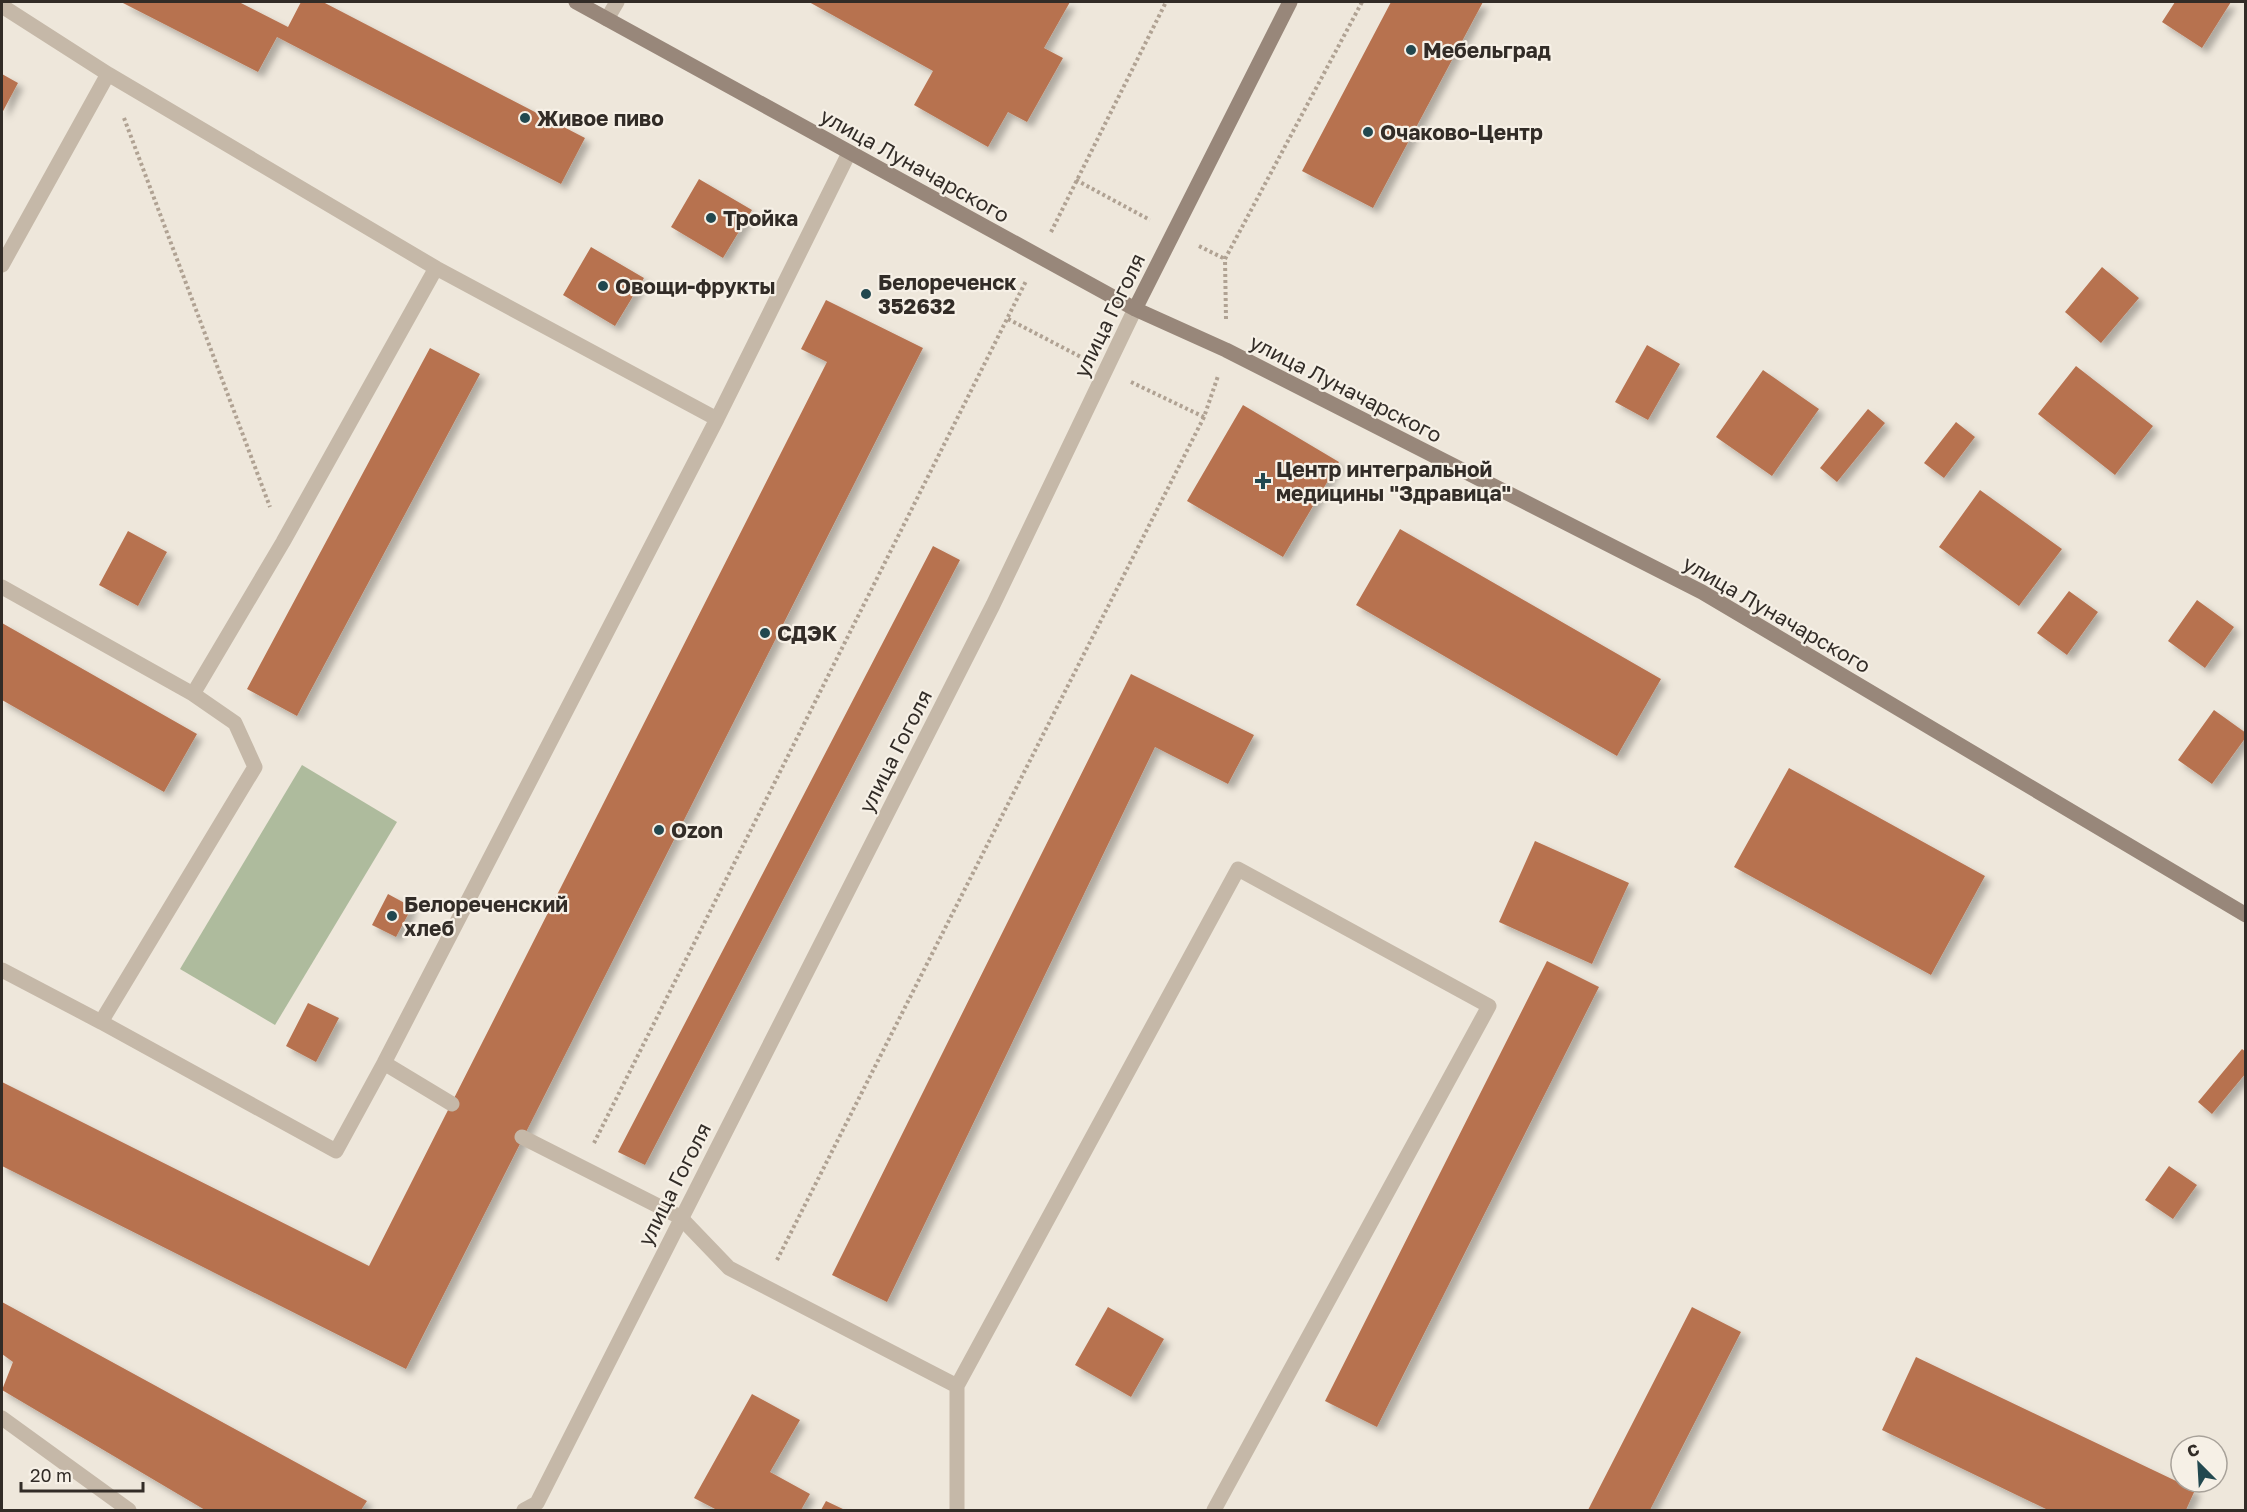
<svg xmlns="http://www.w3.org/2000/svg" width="2247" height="1512" viewBox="0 0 2247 1512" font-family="'Golos Text',sans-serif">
  <defs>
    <filter id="shadow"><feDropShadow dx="5.5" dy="5.5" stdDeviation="3" flood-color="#0004"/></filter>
  </defs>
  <rect width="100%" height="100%" fill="#eee7db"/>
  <path fill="#aebb9d" d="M302,765L397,822L275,1025L180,969Z"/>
  <path fill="#b77250" filter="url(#shadow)" d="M121,2H239L288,27L301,2H323L585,138L561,184L277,37L258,72Z
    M809,2H1070L1044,48L1063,58L1027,122L1008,112L988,147L914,105L933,71Z
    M1391,2H1483L1373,208L1302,171Z
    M2175,2H2231L2202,48L2162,22Z
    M2,74L18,83L2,113Z
    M699,179L752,210L723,258L671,227Z
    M591,247L644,278L615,326L563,295Z
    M2102,267L2139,298L2101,343L2065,312Z
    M826,300L923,348L406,1369L2,1166V1082L369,1266L827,362L801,349Z
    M1647,345L1680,364L1648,420L1615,402Z
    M430,348L480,374L297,716L247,689Z
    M2076,366L2153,426L2115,475L2038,414Z
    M1763,370L1819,409L1772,476L1716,437Z
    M1243,405L1339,462L1283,557L1187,501Z
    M1868,409L1885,423L1837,482L1820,468Z
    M1956,422L1975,437L1944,478L1924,463Z
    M1980,490L2062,549L2019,606L1939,547Z
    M1400,529L1661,679L1617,756L1356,605Z
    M128,531L167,552L138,606L99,585Z
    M933,546L960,560L645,1165L618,1152Z
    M2069,591L2098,612L2067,655L2037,633Z
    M2197,600L2234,627L2205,668L2168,641Z
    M2,623L197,734L164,792L2,700Z
    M1131,674L1254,735L1228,784L1155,747L887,1302L832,1275Z
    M2214,710L2246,733V737L2212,784L2178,760Z
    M1789,768L1985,876L1931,975L1734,867Z
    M1535,841L1629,883L1592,964L1499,922Z
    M388,894L412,907L396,937L372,925Z
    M1547,961L1599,987L1377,1427L1325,1401Z
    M308,1003L339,1018L316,1062L286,1046Z
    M2242,1049L2246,1052V1073L2212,1114L2198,1102Z
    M2169,1166L2197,1185L2173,1219L2145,1200Z
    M2,1302L367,1501L361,1510H205L2,1390L13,1362L2,1354Z
    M1108,1307L1164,1339L1131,1397L1075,1365Z
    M1692,1307L1741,1332L1650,1510H1588Z
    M1916,1357L2195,1490L2186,1510H2048L1882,1430Z
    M752,1394L800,1420L770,1472L810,1494L801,1510H717L694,1498Z
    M826,1501L845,1510H821Z"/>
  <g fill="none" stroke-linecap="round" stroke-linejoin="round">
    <path stroke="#b0a293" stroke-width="4" stroke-dasharray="3 3" stroke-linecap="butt" d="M124,118L270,507
      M1076,180L1150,220
      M1051,232L1166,2
      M1199,246L1225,259
      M1008,319L1081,357
      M1226,319L1225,259L1362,2
      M1131,382L1204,417L1218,376
      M594,1143L1026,281
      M777,1260L1204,417"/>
    <path stroke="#c5b8a8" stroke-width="15" d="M2,6L108,74L2,265
      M607,19L617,2
      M108,74L436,268
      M2,587L193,694L283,542L436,268L717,419L849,153
      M193,694L235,723L255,767L101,1022L336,1151L384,1063L717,419
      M2,970L101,1022
      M384,1063L452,1104
      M522,1137L680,1217L729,1268L957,1386L1238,869L1489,1006L1214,1510
      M957,1510V1386"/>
    <path stroke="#c5b8a8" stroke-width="15" d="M2,1418L129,1510
      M524,1510L537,1503L993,605L1135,309"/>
    <path stroke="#98877a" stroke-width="15" d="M576,2L1135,309L1226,350L1702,592L2246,915
      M1135,309L1290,2"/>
  </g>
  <g fill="#22484f" stroke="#f6f0e6" stroke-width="2">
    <circle cx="1411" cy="50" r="6"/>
    <circle cx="525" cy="118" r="6"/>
    <circle cx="1368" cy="132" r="6"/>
    <circle cx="711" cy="218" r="6"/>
    <circle cx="603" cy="286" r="6"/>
    <circle cx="866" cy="294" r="6"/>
    <path d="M1260 472h6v6h6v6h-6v6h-6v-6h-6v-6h6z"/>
    <circle cx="765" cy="633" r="6"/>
    <circle cx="659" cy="830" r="6"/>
    <circle cx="392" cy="916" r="6"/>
  </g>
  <g text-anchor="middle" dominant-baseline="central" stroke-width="4.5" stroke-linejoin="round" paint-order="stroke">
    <g font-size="21" font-weight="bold" fill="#322c27" stroke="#f6f0e6" text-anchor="start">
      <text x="1423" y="50">Мебельград</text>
      <text x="537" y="118">Живое пиво</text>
      <text x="1380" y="132">Очаково-Центр</text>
      <text x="723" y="218">Тройка</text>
      <text x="878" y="282">Белореченск<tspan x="878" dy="24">352632</tspan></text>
      <text x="615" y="286">Овощи-фрукты</text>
      <text x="1276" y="469">Центр интегральной<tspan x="1276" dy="24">медицины "Здравица"</tspan></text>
      <text x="777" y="633">СДЭК</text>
      <text x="671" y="830">Ozon</text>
      <text x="404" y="904">Белореченский<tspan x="404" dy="24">хлеб</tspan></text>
    </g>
    <g font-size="21" fill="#322c27" stroke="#f6f0e6">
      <text transform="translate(915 165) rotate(29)">улица Луначарского</text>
      <text transform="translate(1109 315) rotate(-64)">улица Гоголя</text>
      <text transform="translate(1346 388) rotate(27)">улица Луначарского</text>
      <text transform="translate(1777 614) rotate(30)">улица Луначарского</text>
      <text transform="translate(895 751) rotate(-63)">улица Гоголя</text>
      <text transform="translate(674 1184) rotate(-63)">улица Гоголя</text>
    </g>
  </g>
  <rect width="2247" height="1512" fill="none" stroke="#322c27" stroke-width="6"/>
  <g transform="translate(2199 1464) rotate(336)"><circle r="28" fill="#f6f0e6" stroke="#a8a29a" stroke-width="1.5"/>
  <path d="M0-4.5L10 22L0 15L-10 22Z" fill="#22484f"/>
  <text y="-9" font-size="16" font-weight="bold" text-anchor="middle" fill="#322c27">С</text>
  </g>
  <path d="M21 1482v9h122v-9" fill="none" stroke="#322c27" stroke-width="3"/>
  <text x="30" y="1482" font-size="18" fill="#322c27" stroke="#f6f0e6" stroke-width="4.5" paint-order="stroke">20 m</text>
</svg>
